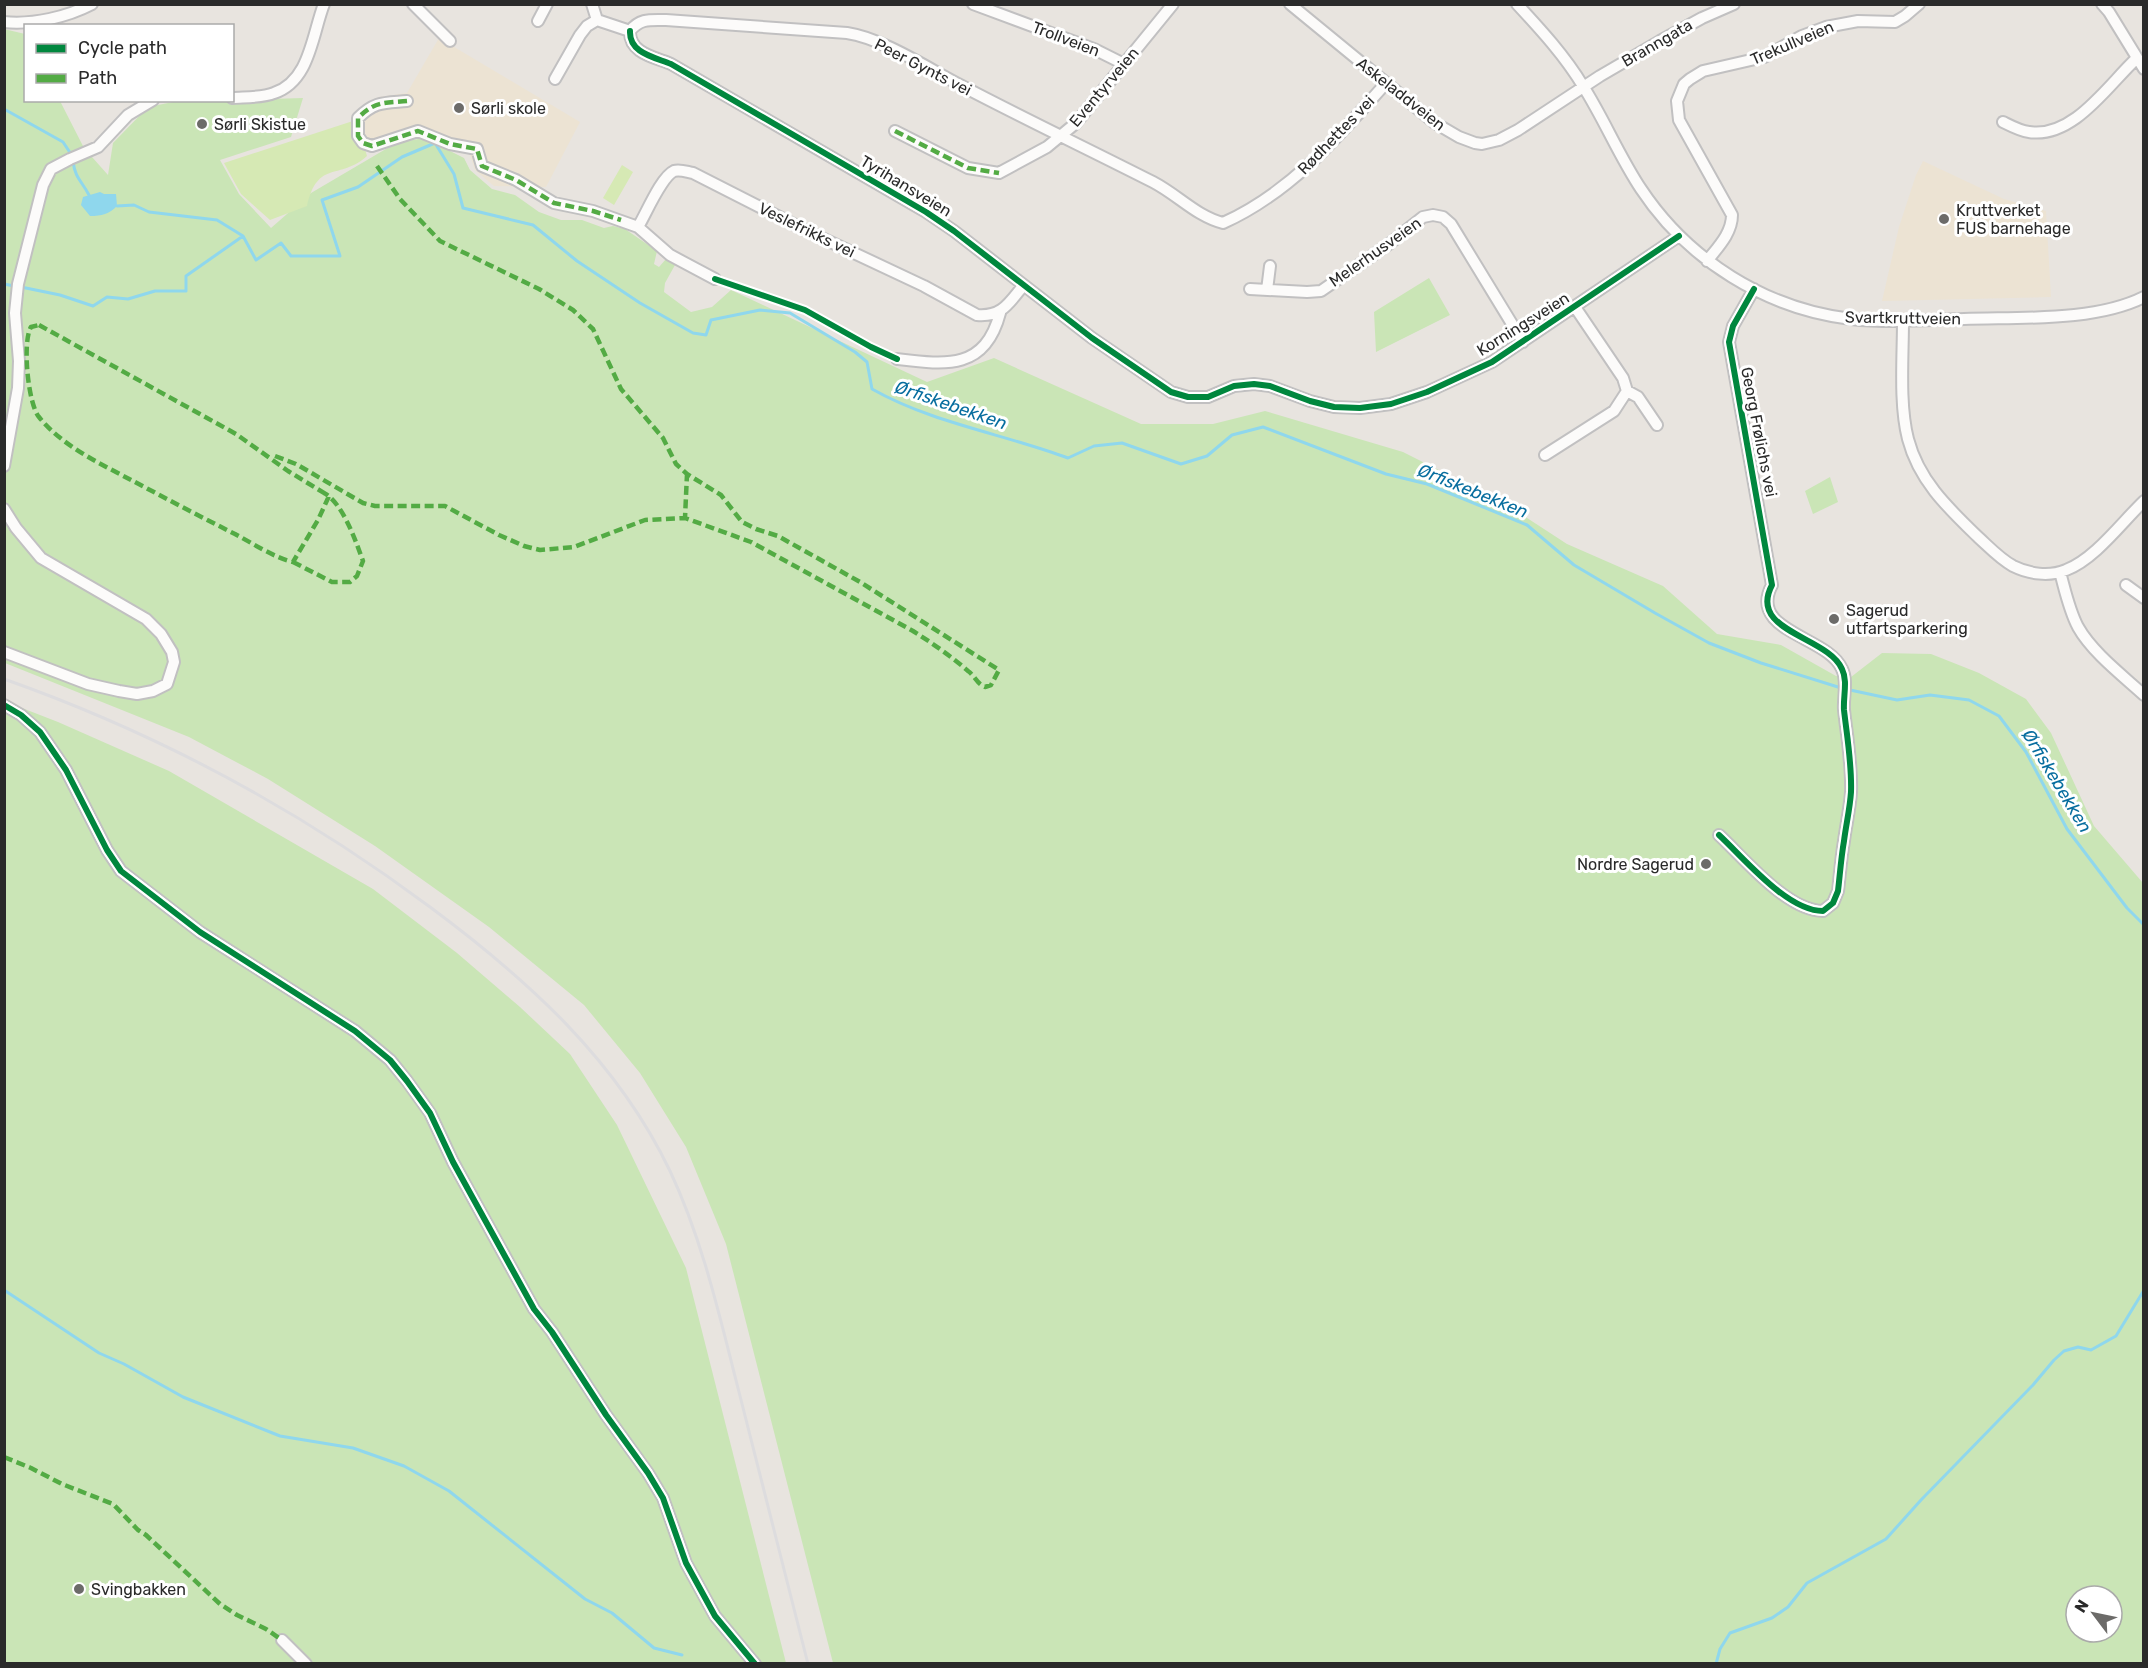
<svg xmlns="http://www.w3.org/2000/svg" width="2148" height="1668" viewBox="0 0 2148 1668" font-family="Rubik,sans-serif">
  <rect width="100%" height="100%" fill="#e8e4df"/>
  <path fill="#ece3d3" d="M439,38L580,122L546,187L494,186L475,170L470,155L423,136L364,149L357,113L366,103L379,97L407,93Z
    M1923,161L2004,199L2046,211L2051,297L1882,301L1899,227L1916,175Z"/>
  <path fill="#cae5b6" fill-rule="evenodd" d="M4,29L25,34L26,100L60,101L84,148L108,175L113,143L148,107L173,102L303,98L291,137L220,160L239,194L271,228L311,193L396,143L424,138L464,158L470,170L492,189L515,195L539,212L561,220H582L604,228L613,226L625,229L657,251L654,264L659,267L666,259L675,265L665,283L664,292L691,312L712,307L731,290L927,382L994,358L1141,424H1213L1265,411L1403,452L1504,503L1567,544L1663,586L1717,634L1781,645L1836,676L1851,677L1882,653L1931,654L1979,673L2026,699L2051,733L2094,826L2143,883V1663H833L726,1244L686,1147L640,1073L584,1005L489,927L375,846L268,779L189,737L5,663ZM2076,1596H2112V1632H2076Z
    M1429,278L1450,315L1376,352L1374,312Z
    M1830,477L1838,502L1813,514L1805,491Z
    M4,701L58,722L169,771L373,889L457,953L520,1007L570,1054L617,1125L686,1268L786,1663H5Z"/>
  <path fill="#d6e9b4" d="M356,120L367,156C339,181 318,159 307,206L270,220L241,194L224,163Z
    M622,165L633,172L614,205L603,198Z"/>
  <path fill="#8fd7ed" d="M100,192L104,194H116L117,206C109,214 102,216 90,216L81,205L83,197Z"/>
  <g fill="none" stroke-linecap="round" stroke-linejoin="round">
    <path stroke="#8fd7ed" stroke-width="3" d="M4,109L63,142L71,154
      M73,161C75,178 81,180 89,195
      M117,206L134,205L149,212L217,220L243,236
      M4,284L14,286
      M21,287L60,295L93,306L107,297L128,299L155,291H186V276L243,236L256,260L281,243L291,256H340L322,200L358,187L402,157L435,143L454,174L463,208L533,225L577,261L640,303L693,333L706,335L711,320L760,310L790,313L855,352L867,362L872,389C932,423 1004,434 1068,458L1094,446L1122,443L1181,464L1207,456L1232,435L1263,427L1386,474L1427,484L1527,525L1574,565L1655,613L1709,643L1761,663L1838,687
      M1850,690L1897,700L1930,695L1969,700L1999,716L2026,752L2067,829L2127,908L2144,925
      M4,1290L99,1353L124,1364L183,1397L280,1436L353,1448L404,1466L449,1491L585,1599L612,1613L654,1648L682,1655
      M1716,1664L1720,1649L1730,1633L1772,1618L1788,1607L1807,1583L1886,1539L1921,1500L2033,1385L2054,1360L2064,1351L2078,1347L2091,1350L2116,1336L2144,1290"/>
    <g stroke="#c1c0c1" stroke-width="14">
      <path id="minor" d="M413,4L450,41
        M592,4L597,20
        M973,4L1094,49L1124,64
        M1290,4L1435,123L1459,137L1475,143L1482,144L1499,140L1518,130L1600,76L1660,41L1702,18L1734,4
        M1517,4C1541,30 1565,56 1583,86C1604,119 1619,156 1641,189C1688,260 1766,309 1851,319C1888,323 1927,320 1964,319C2020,317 2094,322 2144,297
        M2102,4L2109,12L2144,69
        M538,21L547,4
        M4,22C33,25 67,17 92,4
        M630,31C629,53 654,57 671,64L926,212L954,231L1092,338L1171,392L1188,397H1208L1234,386L1254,384L1270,386L1310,401L1334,407L1360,408L1391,404L1427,392L1492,362L1679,236
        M630,31C640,18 651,20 666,20L847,33C882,38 929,69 962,86C1025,119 1090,150 1153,182C1178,195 1196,216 1223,223C1290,193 1338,137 1386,83
        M555,79L580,35L587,26L597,20L630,31
        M232,98C245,97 262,98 274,93C310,81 312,35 324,4
        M407,101C384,103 375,101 358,118V136L363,143L372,146L418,131L450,144L477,149L482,166L516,180L554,203L593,211L638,227L670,255L715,279
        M2003,122C2011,126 2020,131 2029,132C2073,139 2108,85 2136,59
        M895,131L968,168L999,173L1047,147L1076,123L1173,4
        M638,227C646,214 661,177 674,171C680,169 687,172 693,173L805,230L924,286L977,315C1002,317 1009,303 1023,286
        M1707,261C1718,247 1732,233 1732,215L1679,120L1677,101L1684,84L1690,79L1703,71L1764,57L1802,36L1826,27L1858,21L1895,22L1905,16L1919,4
        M1250,289L1307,292L1321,291L1389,244L1423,217L1433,215L1443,217L1451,224L1523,342
        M1267,290L1270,266
        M1575,307L1623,378L1627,391L1638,397L1657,425
        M1903,321C1903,357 1899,404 1908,439C1919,481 1948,508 1978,537C1989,547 2000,559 2013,566C2029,574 2049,577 2066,570C2095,559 2122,522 2144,501
        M897,359C947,365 985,370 1000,313
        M1545,455L1614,411L1627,391
        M4,466L18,388L19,361L15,313L18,284L43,185L51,169L70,159L98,147L128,115L153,100
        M4,509L16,528L41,558L146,619L161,634L172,652L174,662L167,684L153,691L137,694L119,691L88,684L4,652
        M2060,572C2065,590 2069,610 2078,627C2092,652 2122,675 2144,695
        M2126,585L2144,598
        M4,705L21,715L40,732L66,770L107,850L121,871L200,932L355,1031L390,1060L407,1081L430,1113L453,1162L534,1309L552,1332L606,1415L648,1473L663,1498L686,1563L715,1616L755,1664
        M1719,835C1744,858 1787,911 1823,911L1833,903L1838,891C1840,874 1841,858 1844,841C1846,825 1850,808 1851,792C1852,764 1847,737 1844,710C1843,697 1848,681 1842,669C1828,636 1747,632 1772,585L1729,342L1733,326L1754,289
        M282,1640L306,1664"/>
    </g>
    <use href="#minor" stroke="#fcfbfa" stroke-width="10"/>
    <path stroke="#dddcde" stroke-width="3" d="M4,679C157,733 300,810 430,907C527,979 617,1060 670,1171C703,1241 720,1318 739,1392C762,1483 785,1573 808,1664"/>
    <path stroke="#53ab44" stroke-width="4.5" stroke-dasharray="9 4.5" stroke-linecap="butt" d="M407,101C384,103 375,101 358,118V136L363,143L372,146L418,131L450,144L477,149L482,166L516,180L554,203L593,211L621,220
      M895,131L968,168L999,173
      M377,166L400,199L440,241L539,289L573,310L593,329L621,389L663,438L676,464L687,474L721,495L742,522L756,529L778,536L860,582L999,670L991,685L985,687C977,684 975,676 968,671C951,656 932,643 913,631L751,542L685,518L687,474
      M39,325L236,434L288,471L329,496L318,520L293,562C275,558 252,543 235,534C201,517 167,499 133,481C101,464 62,446 39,417C28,404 22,342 31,327Z
      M275,456L296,464L363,503L375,506H445L499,535L524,546L540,550L574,547L645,520L685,518
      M293,562L332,582H350L357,576L363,561C356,542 343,503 324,493
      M4,1457L31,1468L62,1484L113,1504L138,1530L146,1535L220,1604L237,1615L266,1629L282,1640"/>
    <g stroke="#fff" stroke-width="10">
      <path id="cycleway" d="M630,31C629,53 654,57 671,64L926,212L954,231L1092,338L1171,392L1188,397H1208L1234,386L1254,384L1270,386L1310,401L1334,407L1360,408L1391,404L1427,392L1492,362L1679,236
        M715,279L805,310L871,347L897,359
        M4,705L21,715L40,732L66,770L107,850L121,871L200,932L355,1031L390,1060L407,1081L430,1113L453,1162L534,1309L552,1332L606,1415L648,1473L663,1498L686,1563L715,1616L755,1664
        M1719,835C1744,858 1787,911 1823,911L1833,903L1838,891C1840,874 1841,858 1844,841C1846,825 1850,808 1851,792C1852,764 1847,737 1844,710C1843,697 1848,681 1842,669C1828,636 1747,632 1772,585L1729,342L1733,326L1754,289"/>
    </g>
    <use href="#cycleway" stroke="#00873e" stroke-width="6"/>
  </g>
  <g fill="#6c6b69" stroke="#fff" stroke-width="2">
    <circle cx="459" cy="108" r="6"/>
    <circle cx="202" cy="124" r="6"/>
    <circle cx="1944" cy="219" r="6"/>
    <circle cx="1834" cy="619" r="6"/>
    <circle cx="1706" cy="864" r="6"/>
    <circle cx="79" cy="1589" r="6"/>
  </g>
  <g text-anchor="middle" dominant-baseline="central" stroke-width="6" stroke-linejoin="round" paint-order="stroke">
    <g font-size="16" fill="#2a2a2a" stroke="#fff">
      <text transform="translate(1066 39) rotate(21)">Trollveien</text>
      <text transform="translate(1657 43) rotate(-30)">Branngata</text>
      <text transform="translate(1792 43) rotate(-23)">Trekullveien</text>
      <text transform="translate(923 67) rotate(27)">Peer Gynts vei</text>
      <text transform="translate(1104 87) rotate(-50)">Eventyrveien</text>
      <text transform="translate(1401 94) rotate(38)">Askeladdveien</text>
      <text transform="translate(1336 135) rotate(-46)">Rødhettes vei</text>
      <text transform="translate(906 186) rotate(31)">Tyrihansveien</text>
      <text transform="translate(807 230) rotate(26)">Veslefrikks vei</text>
      <text transform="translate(1375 252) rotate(-35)">Melerhusveien</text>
      <text transform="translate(1903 318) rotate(1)">Svartkruttveien</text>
      <text transform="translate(1523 324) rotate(-32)">Korningsveien</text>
      <text transform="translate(1759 432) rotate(79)">Georg Frølichs vei</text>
    </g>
    <g font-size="16" fill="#2a2a2a" stroke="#fff" text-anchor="start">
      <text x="471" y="108">Sørli skole</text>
      <text x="214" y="124">Sørli Skistue</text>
      <text x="1956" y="210">Kruttverket<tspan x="1956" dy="18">FUS barnehage</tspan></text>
      <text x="1846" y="610">Sagerud<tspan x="1846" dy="18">utfartsparkering</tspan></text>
      <text x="1694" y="864" text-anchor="end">Nordre Sagerud</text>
      <text x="91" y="1589">Svingbakken</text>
    </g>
    <g font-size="18" font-style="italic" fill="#086e9f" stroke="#fff">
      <text transform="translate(951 405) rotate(19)">Ørfiskebekken</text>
      <text transform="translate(1473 491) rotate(22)">Ørfiskebekken</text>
      <text transform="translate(2057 781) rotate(59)">Ørfiskebekken</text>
    </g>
  </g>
  <rect width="2148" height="1668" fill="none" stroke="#2a2a2a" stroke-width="12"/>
  <rect x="24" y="24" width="210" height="78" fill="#ffffff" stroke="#aaaaaa" stroke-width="1.5"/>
  <rect x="36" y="44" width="30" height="9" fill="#00873e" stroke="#aaaaaa" stroke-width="1.5"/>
  <text x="78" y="54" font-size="18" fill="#2a2a2a">Cycle path</text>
  <rect x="36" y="74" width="30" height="9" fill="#53ab44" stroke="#aaaaaa" stroke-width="1.5"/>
  <text x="78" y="84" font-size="18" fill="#2a2a2a">Path</text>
  <g transform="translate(2094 1614) rotate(302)"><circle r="28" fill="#ffffff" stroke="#aaaaaa" stroke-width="1.5"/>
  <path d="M0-4.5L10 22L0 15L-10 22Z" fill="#6c6b69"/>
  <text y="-9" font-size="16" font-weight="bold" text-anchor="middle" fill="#2a2a2a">N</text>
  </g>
</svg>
